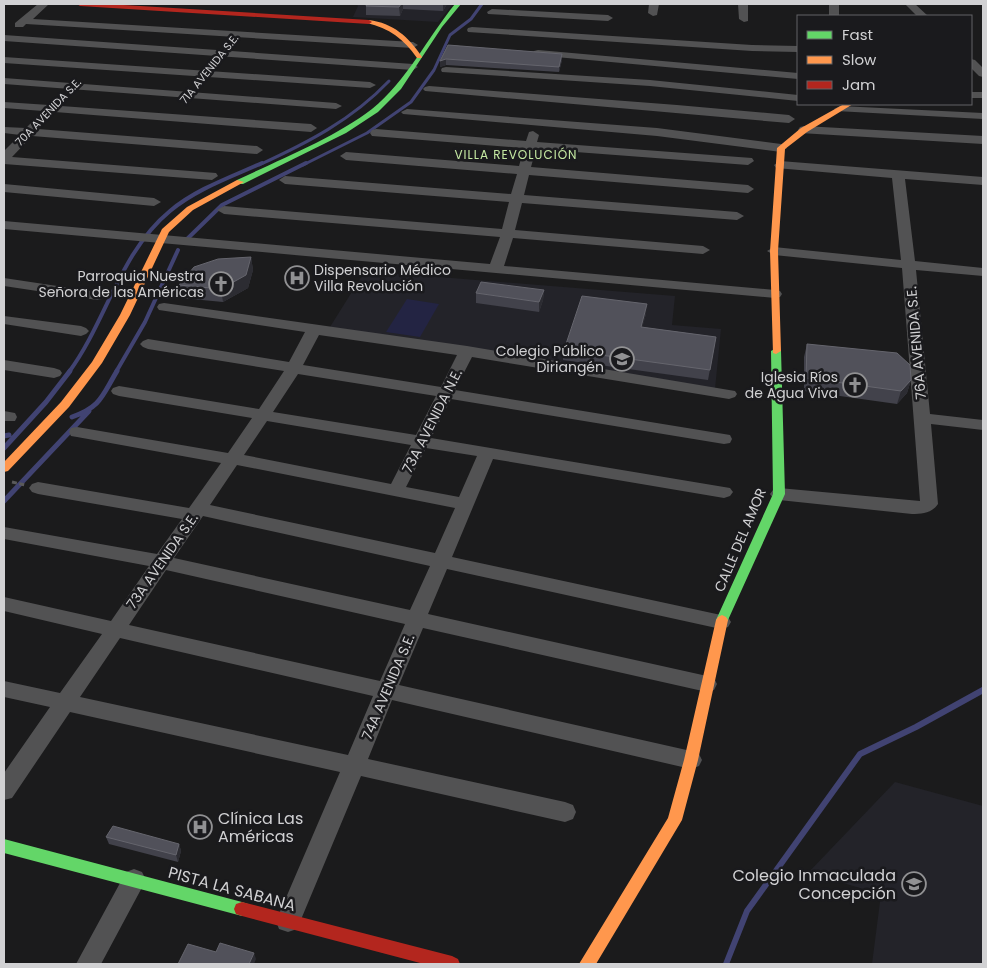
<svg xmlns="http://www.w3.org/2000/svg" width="987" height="968" viewBox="0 0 987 968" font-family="Poppins,sans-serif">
  <rect width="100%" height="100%" fill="#1b1b1c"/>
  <path fill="#232329" d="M356,4H453L438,22L353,17L358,6Z
    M365,271L675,296L672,325L721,329L715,389L330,327Z
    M895,782L983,806V964H872L881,894L808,873Z"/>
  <path fill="#232443" d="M407,299L439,304L420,337L386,332Z"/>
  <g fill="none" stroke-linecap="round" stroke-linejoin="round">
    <path stroke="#414372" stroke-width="3" d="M259,165C307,143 352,120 389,81
      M303,165L367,133L411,102L434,70L450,35L471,19L482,4"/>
    <path stroke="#414372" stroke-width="4" d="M185,241L222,205L306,163
      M69,372C106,322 120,252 170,211C196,189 231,177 262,163
      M116,372L145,322L178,250"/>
    <path stroke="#414372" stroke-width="5" d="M72,417C101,407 102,396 117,371
      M4,436L9,435
      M4,448L46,402L70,371
      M4,501L89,411"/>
    <path stroke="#414372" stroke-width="6" d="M726,964L747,911L860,754L916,727L983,690"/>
    <path stroke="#5a5a5b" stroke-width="3" stroke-dasharray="5 2.5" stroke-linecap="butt" d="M12,482L25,485"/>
    <path fill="#525253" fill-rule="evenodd" d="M38,4H49L33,19L413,42L418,45L413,48L26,24L23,27H15V23Z
      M649,4H659L657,15L653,16L648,13Z
      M738,4H748V21L744,22L739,19Z
      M829,4H839V16H829Z
      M905,4H915L928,16H917Z
      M492,9L608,15L613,18L608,21L488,14L487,12Z
      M472,27L752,45L798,46V52L752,51L468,32L467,30L468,28Z
      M4,35L413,64L418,67L413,70L4,41Z
      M538,50L798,73V79L534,55L533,53L534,51Z
      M4,57L370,82L376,85L370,88L4,63Z
      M971,59L975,60L983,68V77L979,76L971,68Z
      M446,67L650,80L798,95V101L650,86L442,72L441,70L442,68Z
      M4,78L336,103L342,106L336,109L4,84Z
      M429,86L677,105L789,115L795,119L789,123L425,91L423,89L425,87Z
      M971,92H983V98H971Z
      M58,99L64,102L61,106L311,124L317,128L311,132L55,112L38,129L257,146L263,150L257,154L32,136L12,157L216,173L218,176L212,180L4,164V151L20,135L4,133V127L26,128L43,111L4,108V102L49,105Z
      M840,106L983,113V119L836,111L834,109Z
      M407,109L657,128L781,144L787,148L781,152L657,136L403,114L401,112Z
      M804,126L983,136V144L800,133L798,130L800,127Z
      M376,129L526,141L529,132L533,131L539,135L537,142L752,158L754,161L748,165L536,149L531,167L748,185L754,189L748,193L529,175L524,195L737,212L744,216L737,220L522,203L515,230L703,246L710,250L703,254L513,238L504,266L775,290L780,291L782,294L780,297L775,298L4,229V221L490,264L500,237L224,214L217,210L224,206L502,229L509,202L285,184L279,180L285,176L511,194L517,174L346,160L340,156L346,152L519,166L524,148L372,136L370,133L372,130Z
      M780,161L983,177V185L905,179L915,261L983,268V276L916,270L930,414L983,420V430L931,424L938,504C932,513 922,514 912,514L779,500L773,498L770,494L773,490L779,488L920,501L902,268L774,255L767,251L774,247L901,260L892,178L776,168L774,165Z
      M4,184L154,198L161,202L154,206L4,192Z
      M4,278L97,292L102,293L104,296L102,299L97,300L4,286Z
      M164,303L467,346L735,391L737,394L735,397L729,399L472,357L455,390L724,434L730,435L732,439L730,443L724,444L451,399L431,438L730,488L733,492L730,496L724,498L493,459L452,557L721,615L728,617L731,622L728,627L721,629L447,569L428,614L707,676L714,678L717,684L714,690L707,692L423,628L399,685L691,751L699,754L702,760L699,766L691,769L392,700L368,759L565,802L573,805L576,812L573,819L565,822L361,776L297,929L288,932L279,929L276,921L340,772L70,712L12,798L4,800V773L50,707L4,697V681L60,693L102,634L4,611V597L111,621L149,566L4,539V527L157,554L182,519L38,494L32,492L29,488L32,484L38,482L189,508L221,463L77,437L71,436L69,432L71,428L77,427L228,453L252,418L119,396L113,394L111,391L113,388L119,386L259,409L284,371L148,349L143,347L140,344L143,341L148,339L289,362L305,332L159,310L157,307L159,304ZM319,335L457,355L441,387L303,365ZM298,374L436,396L416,435L273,412ZM267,421L411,445L391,484L244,455ZM426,448L477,456L459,497L406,487ZM237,465L455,508L435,553L210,505ZM203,516L430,566L410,610L174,558ZM166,570L405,624L380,681L129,625ZM120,638L373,696L348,755L80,697Z
      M4,316L81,326L86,328L89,331L86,334L81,336L4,324Z
      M4,360L54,368L60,370L62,373L60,376L54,378L4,370Z
      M4,411L15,413L17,417L15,421H4Z
      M134,869L142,872L146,880L101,964H76L126,872Z"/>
    <path fill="#63d668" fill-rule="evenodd" d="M455,4H461L442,27L401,89L378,112L346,133L243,184H237V180C279,160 336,137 372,109C406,82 428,37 455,4Z
      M776,348L781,351L785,494L728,620L726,623H718L716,620L773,494L771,351Z
      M4,839L242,902L248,904L250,909L248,914L242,916L4,853Z"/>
    <path fill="#ff974d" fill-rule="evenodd" d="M369,20C393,23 409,37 422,57L421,58H417C404,39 389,28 367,23V21Z
      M844,104H853L807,132L785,149L778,251L781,351L776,354L773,353L770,251L777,148L801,128Z
      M237,180L244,182L193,210L169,232L130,315L102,363L69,407L8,471L4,472V462L61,402L92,362L120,315L162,229L187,207Z
      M722,615L726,617L728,620L698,760L682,820L596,964H579L668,818L684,760L716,620L718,617Z"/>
    <path fill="#b3261e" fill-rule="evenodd" d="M77,4H107L369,20L372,22L369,24L80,6Z
      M242,902L452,956L458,959L460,964H424L242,916L236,914L234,909L236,904Z"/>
  </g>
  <path fill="#42424b" d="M367,4H447L443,11L403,9L400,16L366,15V6Z
    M448,45L562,54V60L559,72L446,65L440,67V61Z
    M251,257L253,270L248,288L223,302L181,298L179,285Z
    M544,290L543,300L539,312L476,303V293Z
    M646,314L642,327L716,337L708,380L563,360L564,350Z
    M807,344L911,380L907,393L897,404L804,391V357Z
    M106,837L179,844L181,851L178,862L109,844Z"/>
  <path fill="#2c2c32" d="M401,4H403V9L400,16L399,7Z
    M443,4H447L443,11Z
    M562,54V60L559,72V67Z
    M446,59V65L440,67V61Z
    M251,257L253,270L248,288L223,302L221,289Z
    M544,290L543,300L539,312V302Z
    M647,304L646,314L640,337L641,327Z
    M911,380L907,393L897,404L901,391Z
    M179,844L181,851L178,862L176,855Z
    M254,953L256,959L254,964H249Z"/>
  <path fill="#51515a" stroke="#65656d" d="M367,4H401L399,7L366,6Z
    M448,45L562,54L559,67L446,59L440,61Z
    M251,257L246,275L221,289L179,285L194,267L218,259Z
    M481,282L544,290L539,302L476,293Z
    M582,296L647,304L641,327L716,337L710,370L564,350Z
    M807,344L897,353L910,365L911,380L901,391L806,378Z
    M113,826L179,844L176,855L106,837Z
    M220,943L254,953L249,964H178L188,944L216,952Z"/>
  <defs>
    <g id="hospital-ring" transform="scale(1.25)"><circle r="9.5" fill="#1a1a1d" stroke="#919193" stroke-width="1.5"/><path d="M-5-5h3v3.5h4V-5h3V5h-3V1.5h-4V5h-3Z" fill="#919193"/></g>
    <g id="church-ring" transform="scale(1.25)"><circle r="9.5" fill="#1a1a1d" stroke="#919193" stroke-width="1.5"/><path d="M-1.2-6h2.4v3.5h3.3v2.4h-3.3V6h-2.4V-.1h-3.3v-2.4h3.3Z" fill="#919193"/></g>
    <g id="school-ring" transform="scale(1.25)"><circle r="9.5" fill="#1a1a1d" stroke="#919193" stroke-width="1.5"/><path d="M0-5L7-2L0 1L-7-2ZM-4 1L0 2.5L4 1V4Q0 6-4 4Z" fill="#919193"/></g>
  </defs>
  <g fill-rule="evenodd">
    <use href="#hospital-ring" x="297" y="278"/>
    <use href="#church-ring" x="221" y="284"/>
    <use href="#school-ring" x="622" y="359"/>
    <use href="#church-ring" x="855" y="385"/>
    <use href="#hospital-ring" x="200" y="827"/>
    <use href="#school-ring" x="914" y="884"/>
  </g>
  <g text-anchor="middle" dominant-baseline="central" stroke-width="5" stroke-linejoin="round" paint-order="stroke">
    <g font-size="11" fill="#d1d1d3" stroke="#1a1a1d">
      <text transform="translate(209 69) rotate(-51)">71A AVENIDA S.E.</text>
      <text transform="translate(48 112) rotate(-46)">70A AVENIDA S.E.</text>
    </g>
    <g font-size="12" letter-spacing="1" fill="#c5e9a2" stroke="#1a1a1d">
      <text x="516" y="154">VILLA REVOLUCIÓN</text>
    </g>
    <g font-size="14" fill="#d1d1d3" stroke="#1a1a1d" text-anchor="end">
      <text x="314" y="270" text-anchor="start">Dispensario Médico<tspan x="314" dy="16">Villa Revolución</tspan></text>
      <text x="204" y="276">Parroquia Nuestra<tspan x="204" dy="16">Señora de las Américas</tspan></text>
      <text x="604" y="351">Colegio Público<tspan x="604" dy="16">Diriangén</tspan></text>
      <text x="838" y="377">Iglesia Ríos<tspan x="838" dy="16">de Agua Viva</tspan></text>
    </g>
    <g font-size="14" fill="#d1d1d3" stroke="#1a1a1d">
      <text transform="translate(916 343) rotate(-95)">76A AVENIDA S.E.</text>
      <text transform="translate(432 421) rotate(-63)">73A AVENIDA N.E.</text>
      <text transform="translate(740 540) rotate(-67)">CALLE DEL AMOR</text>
      <text transform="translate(162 561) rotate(-55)">73A AVENIDA S.E.</text>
      <text transform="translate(388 687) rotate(-67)">74A AVENIDA S.E.</text>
    </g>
    <g font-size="16" fill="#d1d1d3" stroke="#1a1a1d" text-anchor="start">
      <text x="218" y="818">Clínica Las<tspan x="218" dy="18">Américas</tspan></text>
      <text x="896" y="875" text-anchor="end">Colegio Inmaculada<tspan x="896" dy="18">Concepción</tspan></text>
    </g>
    <g font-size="16" fill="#d1d1d3" stroke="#1a1a1d">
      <text transform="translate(232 889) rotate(15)">PISTA LA SABANA</text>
    </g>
  </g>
  <rect width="987" height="968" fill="none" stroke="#d1d1d3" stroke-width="10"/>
  <rect x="797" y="15" width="175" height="90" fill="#1a1a1d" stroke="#636366"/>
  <rect x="807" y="31" width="25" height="8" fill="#63d668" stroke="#636366"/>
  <text x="842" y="40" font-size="15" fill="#d1d1d3">Fast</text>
  <rect x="807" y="56" width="25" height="8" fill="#ff974d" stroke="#636366"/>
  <text x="842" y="65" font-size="15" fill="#d1d1d3">Slow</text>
  <rect x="807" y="81" width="25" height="8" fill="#b3261e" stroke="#636366"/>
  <text x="842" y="90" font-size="15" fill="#d1d1d3">Jam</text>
</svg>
